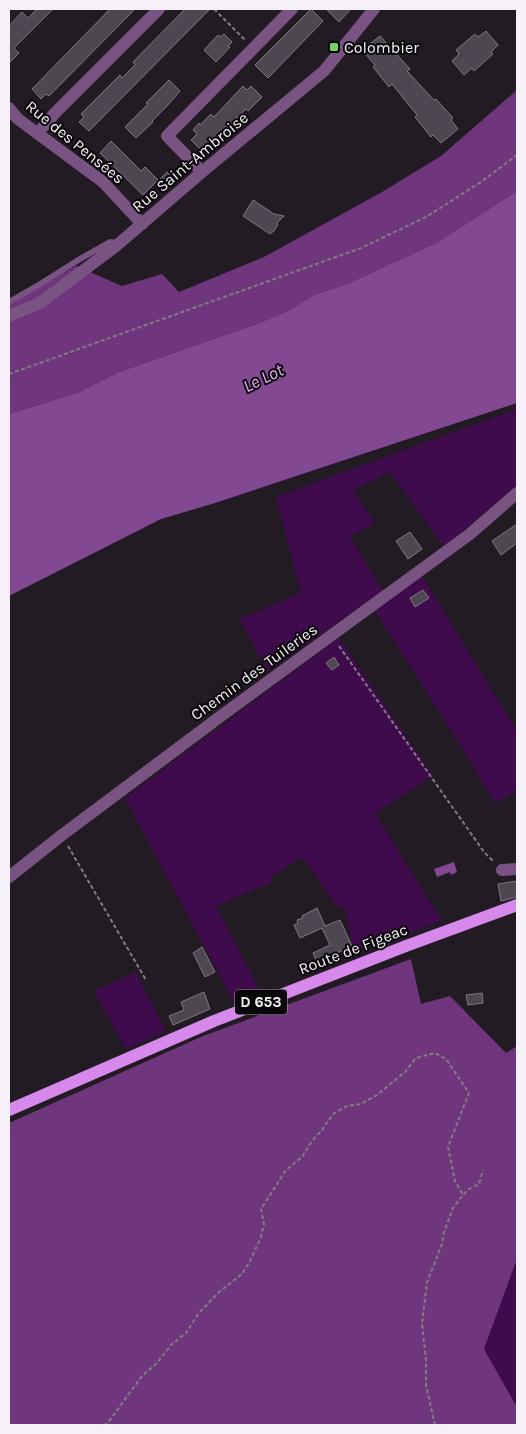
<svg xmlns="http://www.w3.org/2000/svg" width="526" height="1434" viewBox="0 0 526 1434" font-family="Karla,sans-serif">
  <rect width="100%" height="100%" fill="#221b24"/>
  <path fill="#400b4d" d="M517,409V485L444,547L390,472L353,490L375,523L350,537L383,591L267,671L240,619L301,593L276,497Z
    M422,576L517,731V791L495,803L459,743L375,611Z
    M339,638L433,776L375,813L442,921L354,952L345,909L336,906L305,860L297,859L272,877V882L216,906L260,991L234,1002L125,798Z
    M136,972L166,1031L126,1049L94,991Z
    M517,1259V1407L484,1349Z"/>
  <path fill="#6f367d" d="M517,90V191L438,242L347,284L314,295L288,311L257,324L119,372L77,393L9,414V305L76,266L122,286L162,274L179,292L264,257L382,192L441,156Z
    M411,959L421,1004L450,996L506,1053L517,1046V1259L484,1349L517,1407V1425H9V1123L203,1036Z"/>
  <path fill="#824891" d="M517,191V403L215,503L161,519L9,596V414L77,393L119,372L257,324L288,311L314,295L347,284L438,242Z
    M454,862L457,872L451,875L450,872L437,877L434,869Z"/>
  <path fill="#4e4650" stroke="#807782" d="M37,9H53L14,48L19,53L9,63V26L22,12L28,18Z
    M110,9H135L53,92L49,96L46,94L41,99L32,89Z
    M185,9H210L89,131L79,122L84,117L81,114L120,75L122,78L135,65L133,62Z
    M311,9L323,21L268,78L255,65Z
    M326,9H351L339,22Z
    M486,31L498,45L491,52L493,54L474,71L472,68L464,75L452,61L459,54L456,50L475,34L478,37Z
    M224,34L232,42L228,46L230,47L216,62L204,50L218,35L220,37Z
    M380,36L410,69L407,71L434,100L436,99L453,118L451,120L458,129L441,143L433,135L431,137L415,117L417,115L392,84L389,87L373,67L375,65L362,50Z
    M169,80L180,91L168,105L152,121L153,122L136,138L125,127L148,104L146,103Z
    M243,86L247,90L251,86L262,97L248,111L246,109L219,136L218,135L202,151L191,140L197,134L193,130L199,123L200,125L211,114L214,117Z
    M111,141L141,171L145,167L158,180L143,195L100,153Z
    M167,172L174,178L166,186L159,180Z
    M253,200L274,214L284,216L277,223L278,224L274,231L270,234L243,216Z
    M517,524V543L501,555L492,541Z
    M410,532L422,549L408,559L396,541Z
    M423,590L429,598L415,607L410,598Z
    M334,657L339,665L332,670L326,663Z
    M517,881V897L501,901L498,884Z
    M317,908L325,926L340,920L352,946L322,960H316L313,953L330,945L322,928L300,938L294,925L298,923L297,920L303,918L302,916Z
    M202,947L215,972L205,977L193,953Z
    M204,992L210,1009L173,1025L169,1016L184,1010L181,1002Z
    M482,993L483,1003L468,1005L466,995Z"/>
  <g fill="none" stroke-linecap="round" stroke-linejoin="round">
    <path stroke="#827c84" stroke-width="2" stroke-dasharray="4 2.5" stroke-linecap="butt" d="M214,9L246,41
      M9,374L361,248L426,217L481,182L517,155
      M339,646L484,852L493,861
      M68,846L146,980
      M104,1425L107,1424L142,1376L156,1364L171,1345L186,1333L199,1313L219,1292L242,1274L250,1261L261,1237L264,1224L261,1209L286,1170L302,1157L312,1141L322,1130L333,1114L347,1106L361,1104L377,1095L405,1072L416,1058L435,1053L446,1059L469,1093L448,1147L455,1181L463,1195
      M435,1425L426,1385V1360L422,1324L427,1282L442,1244L444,1232L453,1208L463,1195L469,1189L479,1184L483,1170"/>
    <path stroke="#795483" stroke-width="6" d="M9,302L42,283L80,259L110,242L118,243"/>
    <path stroke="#795483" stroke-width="12" d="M9,108L18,119L103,182L142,224
      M38,133L54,114L159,9
      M202,172L167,136L292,9
      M9,316L40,303L116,246L202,172L324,71L374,9
      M502,870L517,869
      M9,877L62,835L221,716L470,534L517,493"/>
    <path stroke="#d688eb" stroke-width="12" d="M9,1110L214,1021L406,946L517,905"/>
  </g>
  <rect fill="#75d25b" stroke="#0a070a" stroke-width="2" x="329" y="42" width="10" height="10" rx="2.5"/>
  <g text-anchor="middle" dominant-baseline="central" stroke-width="4" stroke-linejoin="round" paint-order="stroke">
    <rect fill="#0a070a" stroke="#afabb1" stroke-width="1" x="235" y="989.5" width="52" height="25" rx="4"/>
    <g font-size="15" font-weight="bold" fill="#f6f1f8">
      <text x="261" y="1002">D 653</text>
    </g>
    <g font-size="16" fill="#f6f1f8" stroke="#0a070a" text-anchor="start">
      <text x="344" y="47">Colombier</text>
    </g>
    <g font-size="16" fill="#f6f1f8" stroke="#0a070a">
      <text transform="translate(75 142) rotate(39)">Rue des Pensées</text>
      <text transform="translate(190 162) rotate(-40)">Rue Saint-Ambroise</text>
      <text transform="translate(254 672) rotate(-36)">Chemin des Tuileries</text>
      <text transform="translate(353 949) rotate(-21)">Route de Figeac</text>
    </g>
    <g font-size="18" font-style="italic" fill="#e8aaf9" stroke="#0a070a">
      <text transform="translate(263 378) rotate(-26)">Le Lot</text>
    </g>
  </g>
  <rect width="526" height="1434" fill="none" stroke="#f6f1f8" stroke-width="20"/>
</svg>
